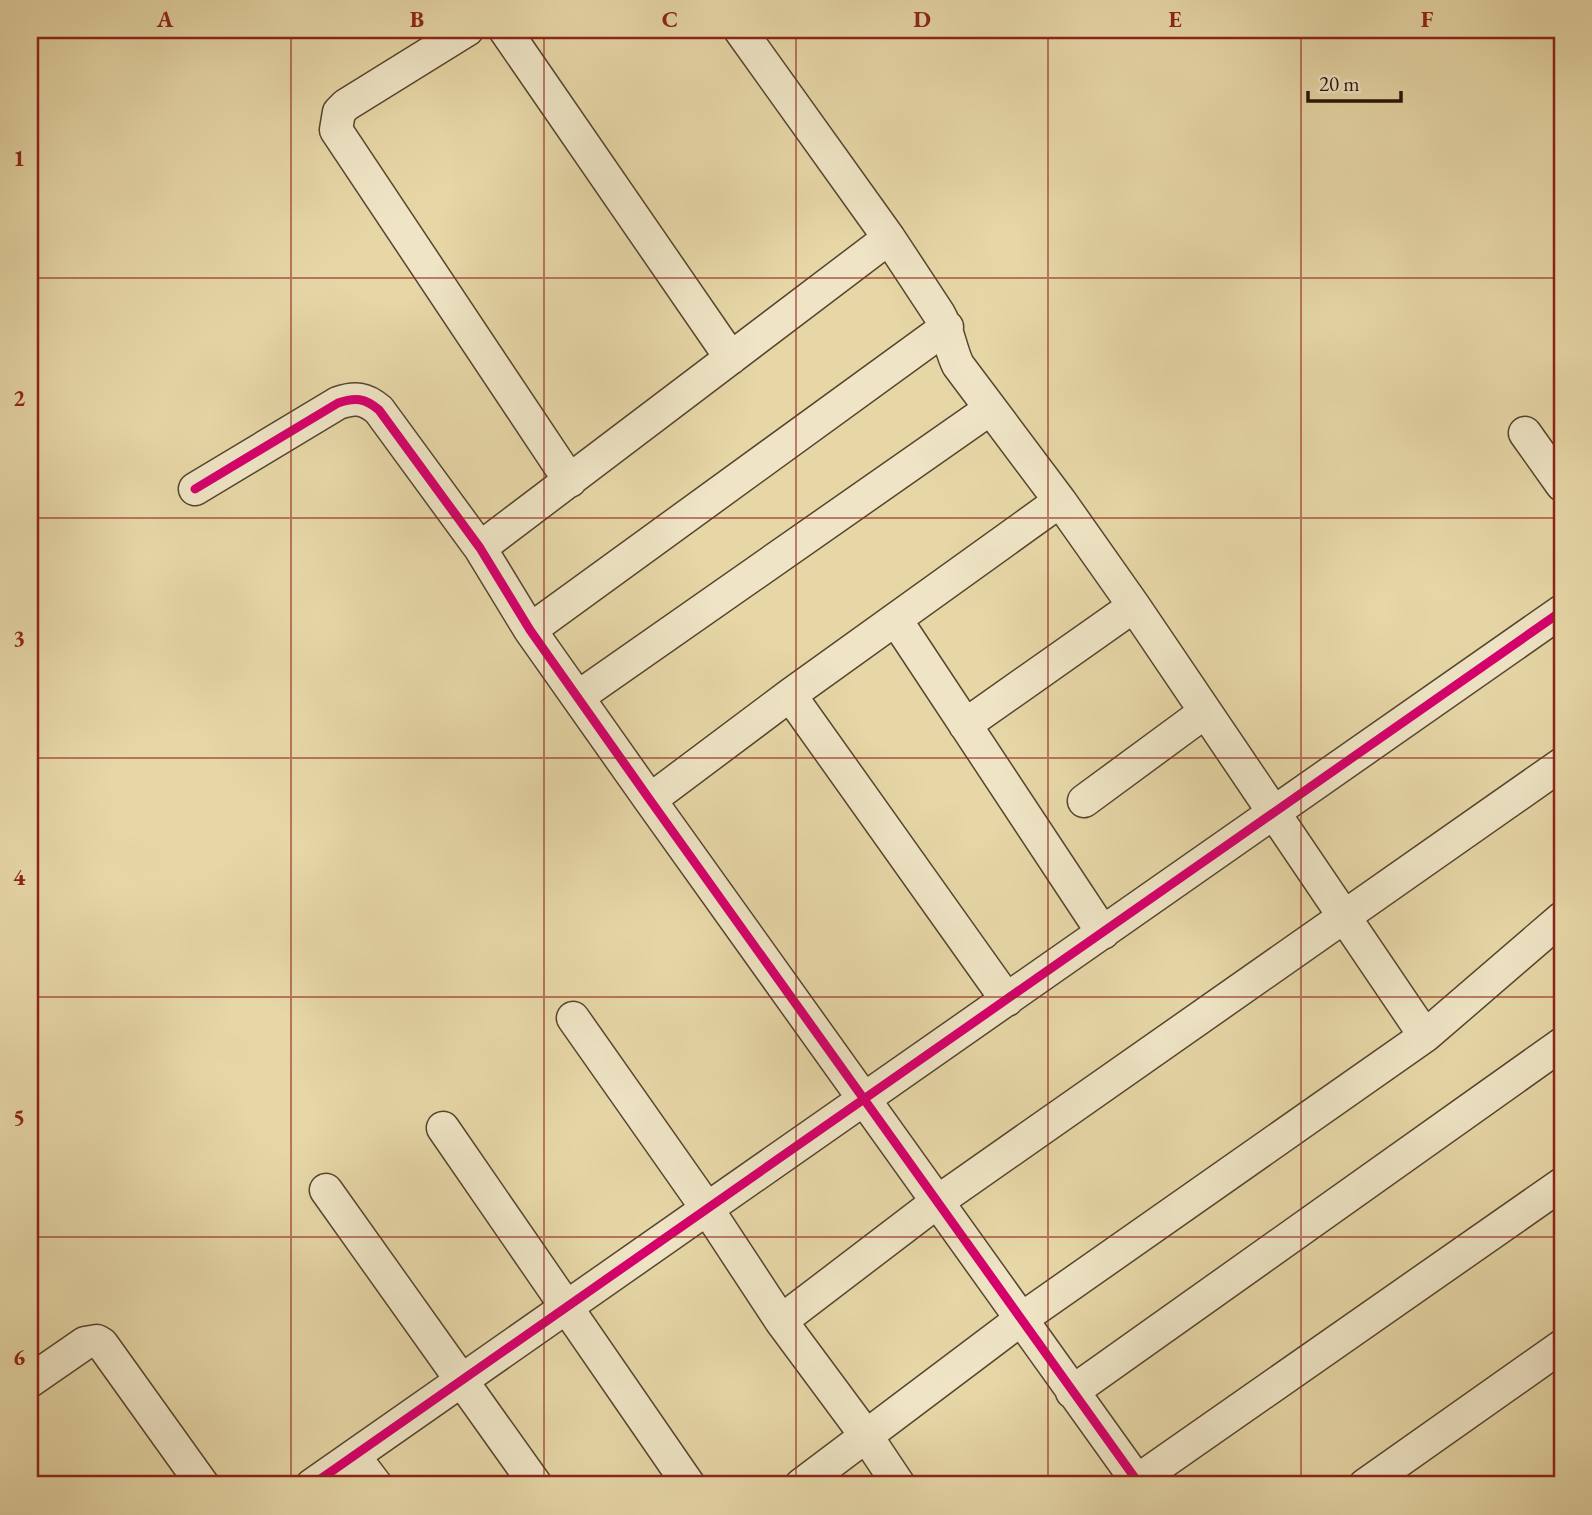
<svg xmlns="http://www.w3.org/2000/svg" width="1592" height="1515" viewBox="0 0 1592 1515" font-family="'EB Garamond',serif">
  <rect width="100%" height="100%" fill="#e7d7a7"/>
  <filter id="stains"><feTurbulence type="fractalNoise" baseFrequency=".00286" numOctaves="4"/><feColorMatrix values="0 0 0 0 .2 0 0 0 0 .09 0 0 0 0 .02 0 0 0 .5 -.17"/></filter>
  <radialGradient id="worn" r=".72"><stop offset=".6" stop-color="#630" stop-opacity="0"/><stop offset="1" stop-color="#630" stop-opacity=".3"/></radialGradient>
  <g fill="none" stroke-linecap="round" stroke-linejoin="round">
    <g stroke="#56452e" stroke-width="35">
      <path id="street" d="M467,30L346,105L339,112L336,130L570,481
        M505,30L731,358
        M740,30L889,238L939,314C949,331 950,349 958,365L1060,501L1134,606L1425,1036
        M1525,433L1562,485
        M195,489L338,403C355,397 365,398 379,410L480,548L530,630L650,800L1140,1485
        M480,548L889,238
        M896,620L1103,933
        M530,630L947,327
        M790,695L1007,1000
        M578,697L990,409
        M965,725L1134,606
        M650,800L790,695L1060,501
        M1084,801L1205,712
        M573,1018L708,1210L781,1321L867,1437L899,1485
        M443,1128L689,1485
        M326,1190L536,1485
        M781,1321L937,1202L1562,764
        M30,1381L85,1343L97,1341L102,1344L203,1485
        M1072,1392L1562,1044
        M354,1456L376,1485
        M312,1485L1562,611
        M801,1485L1020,1320L1425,1036L1562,918
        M1131,1485L1562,1184
        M1365,1485L1562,1346"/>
    </g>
    <use href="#street" stroke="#efe5c6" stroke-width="32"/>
    <g stroke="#efe5c6" stroke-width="13">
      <path id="cycleway" d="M195,489L338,403C355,397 365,398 379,410L480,548L530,630L650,800L1140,1485
        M312,1485L1562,611"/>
    </g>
    <use href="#cycleway" stroke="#d6006c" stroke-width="9"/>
  </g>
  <path fill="none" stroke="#8f2418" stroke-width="2" stroke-opacity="0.55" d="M291,30V1485M544,30V1485M796,30V1485M1048,30V1485M1301,30V1485M30,278H1562M30,518H1562M30,758H1562M30,997H1562M30,1237H1562"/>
  <rect width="1592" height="1515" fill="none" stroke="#e7d7a7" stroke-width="77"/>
  <path d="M1308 91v10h93v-10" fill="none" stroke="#261406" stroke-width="3.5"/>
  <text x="1319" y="91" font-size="21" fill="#261406" stroke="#efe5c6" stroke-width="5" paint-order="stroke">20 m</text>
  <rect x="38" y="38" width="1516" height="1438" fill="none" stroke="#8f2418" stroke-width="2.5"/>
  <g font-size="23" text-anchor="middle" font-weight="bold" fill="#8f2418">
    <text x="165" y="27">A</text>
    <text x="417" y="27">B</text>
    <text x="670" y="27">C</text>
    <text x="922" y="27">D</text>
    <text x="1175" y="27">E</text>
    <text x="1427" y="27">F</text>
    <text x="19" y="166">1</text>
    <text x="19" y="406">2</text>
    <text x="19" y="646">3</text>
    <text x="19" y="885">4</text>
    <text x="19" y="1125">5</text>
    <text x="19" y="1365">6</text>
  </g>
  <rect width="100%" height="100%" filter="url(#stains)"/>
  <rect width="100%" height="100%" fill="url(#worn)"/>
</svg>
